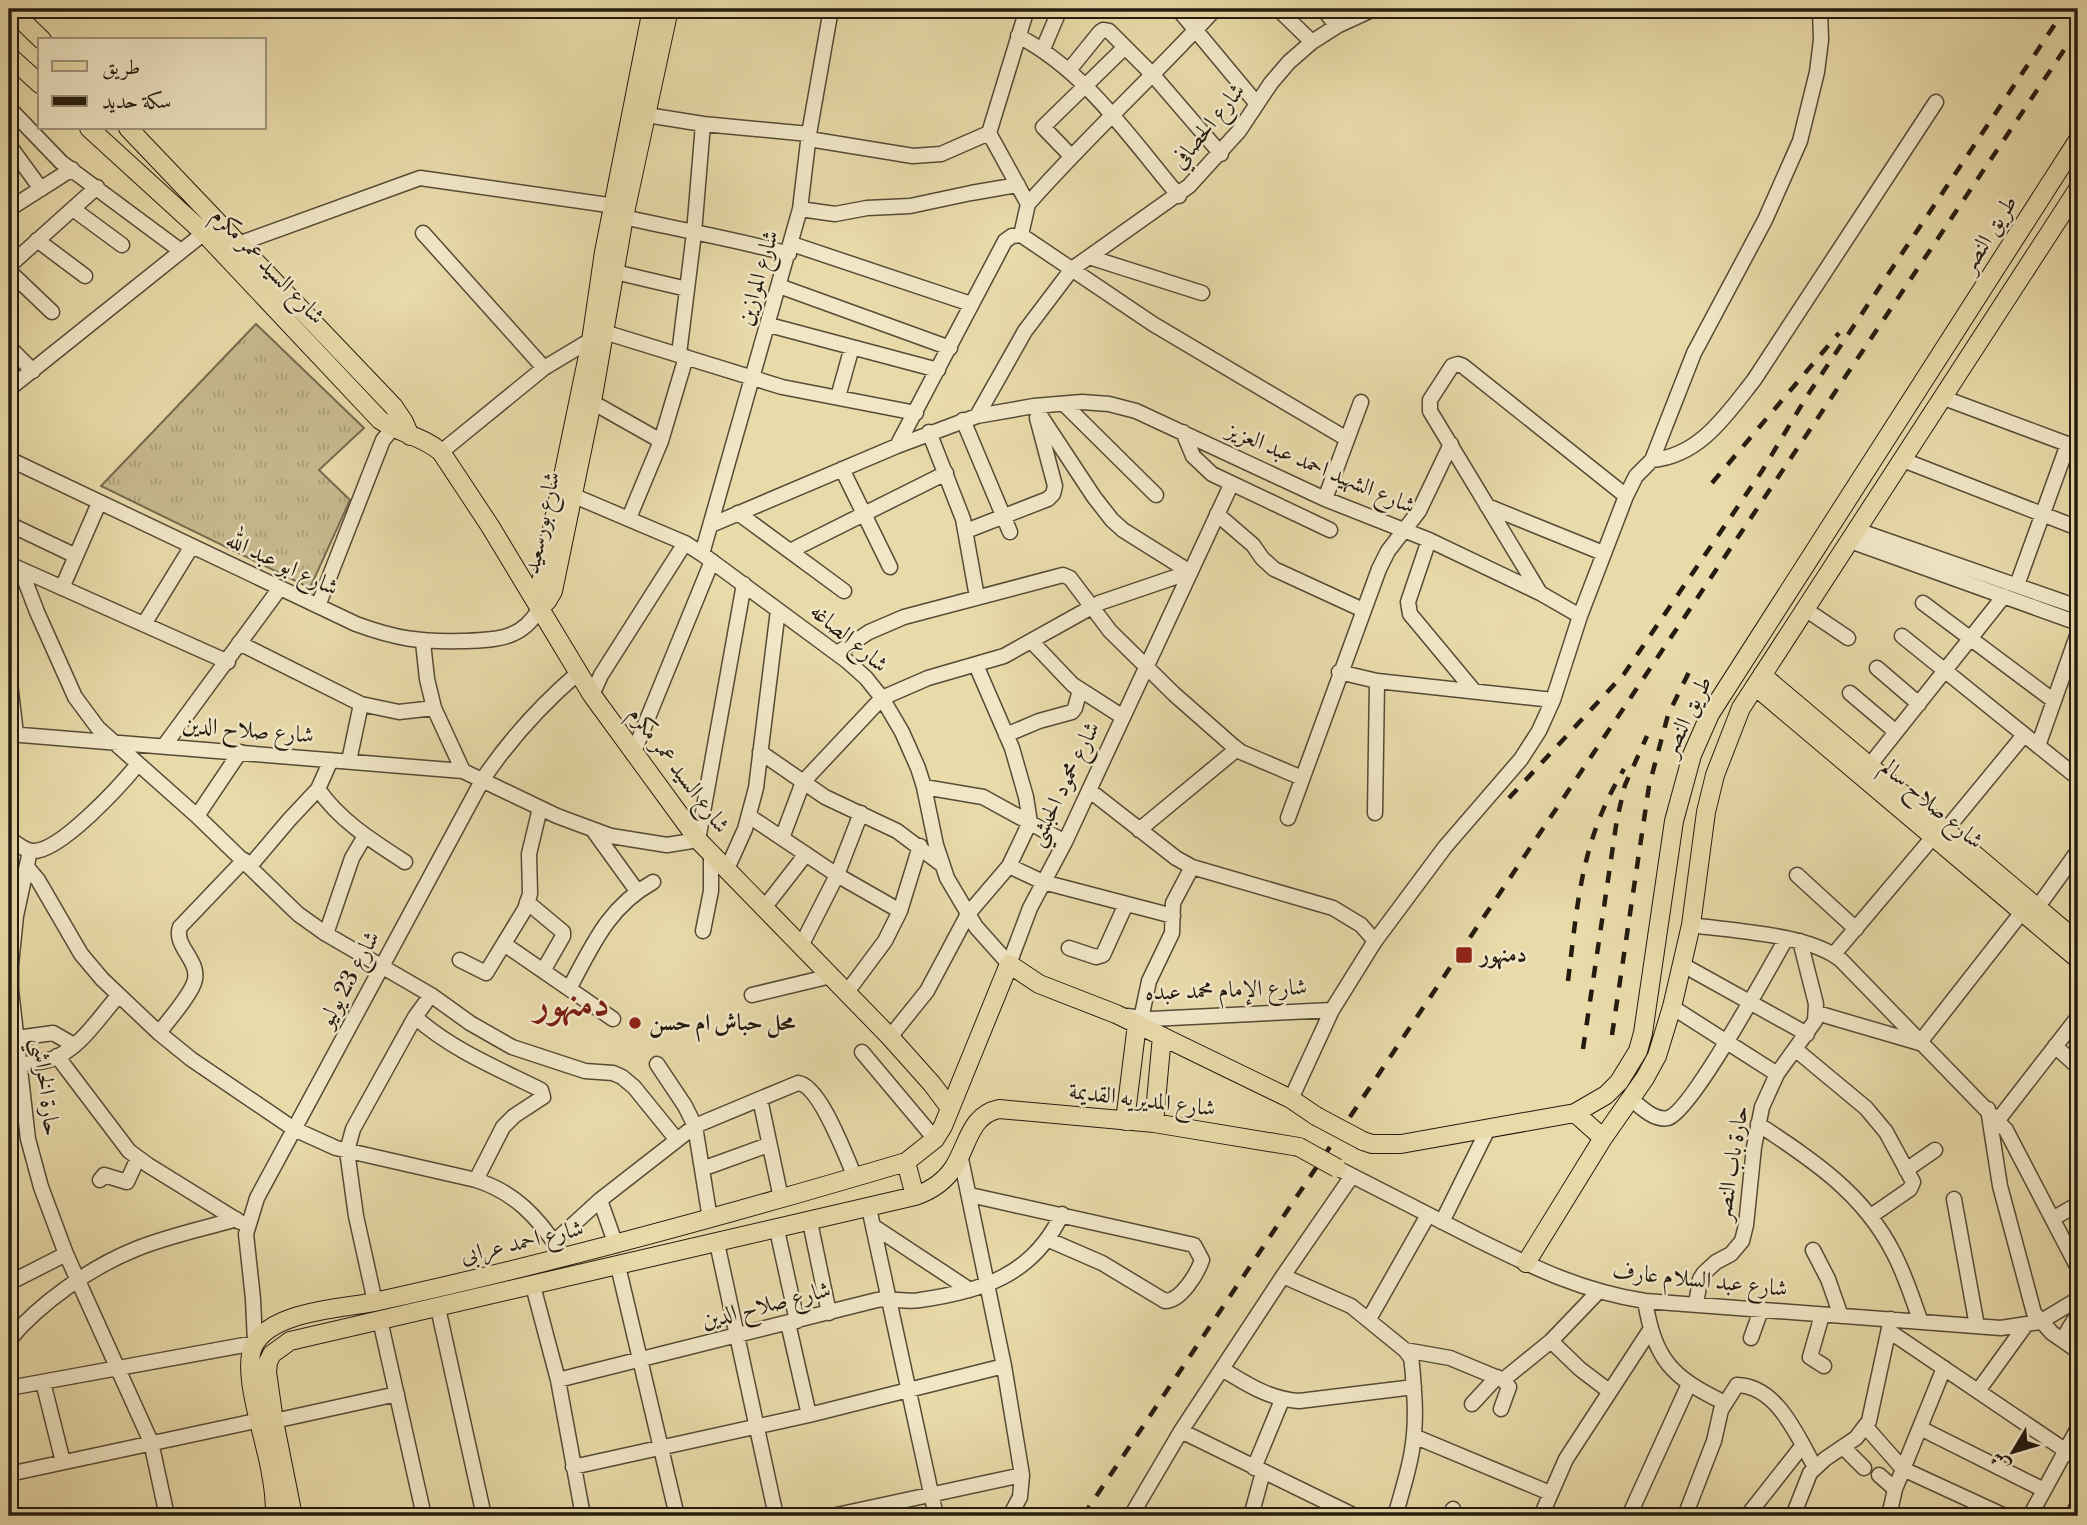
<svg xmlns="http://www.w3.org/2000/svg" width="2087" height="1525" viewBox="0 0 2087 1525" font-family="'Libre Bodoni',Amiri,serif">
  <defs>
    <pattern id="grass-tufts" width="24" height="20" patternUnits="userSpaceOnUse" patternTransform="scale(1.75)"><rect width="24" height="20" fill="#c8ba8f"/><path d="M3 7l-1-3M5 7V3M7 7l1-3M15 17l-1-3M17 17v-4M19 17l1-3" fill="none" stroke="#ac9f7a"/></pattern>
  </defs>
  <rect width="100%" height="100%" fill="#e9daa9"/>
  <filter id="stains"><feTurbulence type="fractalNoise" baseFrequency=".00286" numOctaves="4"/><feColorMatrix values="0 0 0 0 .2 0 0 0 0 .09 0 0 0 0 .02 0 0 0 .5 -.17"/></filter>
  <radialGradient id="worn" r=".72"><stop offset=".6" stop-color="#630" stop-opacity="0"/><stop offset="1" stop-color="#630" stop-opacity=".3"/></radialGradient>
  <path fill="url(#grass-tufts)" stroke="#766a50" stroke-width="2" d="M256,324L364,428L319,470L350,500L310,588L101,486Z"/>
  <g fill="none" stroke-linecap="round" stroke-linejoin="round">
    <g stroke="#554b36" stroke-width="17">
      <path id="minor" d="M1178,9L1257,104
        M1278,9L1312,42
        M1323,9L1337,26
        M1018,36C1086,71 1130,138 1179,196
        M1043,49L1060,9
        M1070,69L1100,32L1103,30L1109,31L1153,75L1221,154
        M9,108L61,162L181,251
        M647,115L703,124L809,134
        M989,133L1027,9
        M989,133L1028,204L1021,235
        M809,139L913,156L941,154L989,133
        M9,145L41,189
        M1071,156L1043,127L1125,47
        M1028,204C1088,136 1154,76 1215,9
        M9,209L72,169
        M73,209L122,245
        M800,209L835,214L867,208L910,206L971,193L1018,185
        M624,217C680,230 735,239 789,254
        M423,233L544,368
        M37,240L85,276
        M238,244L420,178L615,206
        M792,244L971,304
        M1089,257L1202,293
        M9,266L97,187
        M9,271L52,312
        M615,272L687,289
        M779,286L950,348
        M769,325L938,370
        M9,347L33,371
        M679,354L694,233L703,124
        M9,389L204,233
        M838,397L852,347
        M1944,398L2078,448
        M592,402L661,441
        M1064,404L1156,495
        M1034,406L1094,497L1112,520L1123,530L1190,572
        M977,416L1025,331L1072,269L1189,186L1239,131L1271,83L1289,62L1312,42L1337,26L1374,9
        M963,420L1010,532
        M929,432L963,519L977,597
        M1183,432L1193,456L1212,474L1330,530
        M897,446L1005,241L1012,236L1021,235L1153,324L1347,439
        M441,452L544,368L604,332L782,387L916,413
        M9,459L356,624C397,639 419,642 463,641C495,640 522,640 539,609
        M1652,460C1700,456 1727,414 1754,380L1936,102
        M1903,460L2078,528
        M842,469L890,567
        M565,492L685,543L702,554L847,661L866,678L882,698L902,732L918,768L924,787L936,845L947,878L976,927L1009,964L1030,908L1065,842L1231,485
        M1325,499L1361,402
        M1487,506L1603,553
        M738,513L844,591
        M1217,514L1253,545L1262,558L1274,569L1363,610
        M629,518L661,441L686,357
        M9,524L76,556
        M711,525L897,446L977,416L1034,406L1082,402L1109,404L1136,411L1325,499L1429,540L1540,593L1580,616
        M1857,530L2078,607
        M966,531L1048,499L1053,494L1055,486L1037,418
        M1429,540L1408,602L1410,614L1474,691
        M1850,541L2078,623
        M790,551L946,473
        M702,554L800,209L809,134L831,9
        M9,564L228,662
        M21,570L37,612L75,697L98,728L197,816L298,914L326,934L431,995L415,1017C452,1050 497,1068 541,1090L543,1097L514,1116L503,1127L476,1180L336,1148L294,1129L191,1059L159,1033L102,979L81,954L38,880L27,867
        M2017,585L2068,444
        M62,588L99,503
        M1540,593L1430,411V400L1452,366L1458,364L1463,366L1626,496
        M1923,603L2054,701
        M318,606L383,440L398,422
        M1805,609L1848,638
        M144,624L192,546
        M1902,636L2078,778
        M423,642L427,679L434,708L463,771
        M1032,642L1073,685L1123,717
        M239,643L361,704L399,712L434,708
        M837,653L869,632L904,617L1063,575L1070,578L1110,631L1174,694L1232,745L1241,752L1302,778
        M1877,668L1919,704
        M1339,672L1377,681L1553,700
        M9,675L16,734
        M1850,693L1896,732
        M592,695L601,675L685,543
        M9,734L463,771L557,816L611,836L667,845L698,840L744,584
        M1006,735L1039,721L1072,712L1075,708L1080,690
        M164,746L280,588
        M2038,746L2078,633
        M760,752L825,797L897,831L941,864
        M633,754L712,561
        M349,761L361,704
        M1869,766L2004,596
        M924,787L983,797L1065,842
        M318,789C340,821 374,842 405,862
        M1089,790L1176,858L1192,867L1333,908L1361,925L1375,941
        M1375,813L1377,681
        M197,816L240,752
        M749,816L837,875L900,911
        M1288,818L1379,569L1388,551L1419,511L1451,444
        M593,830L637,891
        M1139,830L1237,749
        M1945,831L2024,735
        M9,838C16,843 25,851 33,851C60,852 121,785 138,764
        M782,838L803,782L882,698L928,678L1004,656L1099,603L1190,572
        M30,851L16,916L11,965V990L28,1139L41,1187L66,1254L151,1442L167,1516
        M250,866L289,820L318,789L331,760
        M1009,866L1043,882L1173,916
        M727,869L745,829L756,788L778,610
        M1797,875L1856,929
        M527,902L563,932V936L543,971
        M764,908L806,854
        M2037,908L2078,851
        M1691,925C1733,931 1809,934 1841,960L2006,1130L2078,1268
        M703,931L711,891V853
        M326,934L352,858L365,836
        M504,944L613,1019
        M801,946L837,875L861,813
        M1069,948L1096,957L1103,955L1126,904
        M1834,954L1933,837
        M460,960L486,973L525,909L530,894L529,854L540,808
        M1683,965L1807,1034
        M569,989C592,946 608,907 653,882
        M847,992L885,941L900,911L920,846
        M431,995L470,1023L512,1047L585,1071L613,1073L622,1077L634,1087L677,1140
        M752,995L831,976
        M1672,1007L1777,1074
        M1817,1013L1923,1044
        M1127,1016L1151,1019L1332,1010
        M1141,1019L1149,981L1172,933L1173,903L1192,867
        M159,1033C169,1019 188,999 194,983C202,961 173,947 180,927L244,860
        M890,1037L927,991L968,914L1009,866L1030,822L1026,797L1012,748L976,665
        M17,1038L53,1033L74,1045
        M1921,1041L2022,912
        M2055,1046L2078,1067
        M1795,1049L1866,1108L1886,1132L1913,1182L1910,1189L1871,1216
        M862,1052L935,1139
        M57,1056L129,1151L148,1165L240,1222
        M657,1064L685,1106L695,1126L710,1219
        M20,1065C30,1063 42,1062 52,1059C81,1048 99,1017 119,995
        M760,1099L781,1198
        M1291,1099L1332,1010L1375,941L1445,847L1521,759L1539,731L1553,700L1580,616L1626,496L1636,476L1652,460L1694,353L1765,220L1800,141L1817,72L1821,40L1820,9
        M1631,1099C1641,1107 1654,1121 1668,1118C1692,1111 1769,968 1786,939
        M1988,1109L2000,1186L2034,1313L2052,1333L2078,1351
        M1998,1120L2078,1017
        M1758,1124C1811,1159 1863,1193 1893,1252C1905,1274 1912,1298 1921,1322
        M960,1154L1004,1366L1022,1475L1020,1497L1010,1516
        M1337,1168C1385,1192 1432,1217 1480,1241C1537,1269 1582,1291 1645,1301L2001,1328L2040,1322L2078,1299
        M702,1169L768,1145
        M1906,1170L1935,1150
        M100,1180L104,1175L127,1182L138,1158
        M476,1180C514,1192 538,1217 559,1250
        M970,1195L1194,1245L1202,1260C1197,1274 1181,1301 1165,1301L1102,1263L1049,1240
        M1954,1199L1977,1326
        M600,1200L616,1245
        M869,1208L936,1516
        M2054,1218L2078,1204
        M810,1222L829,1313
        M1442,1222L1489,1127
        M873,1226L970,1290
        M777,1230L797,1321
        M554,1242L600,1200L695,1126L798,1083C820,1085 846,1157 855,1177
        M717,1243L776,1516
        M1813,1250L1828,1279L1841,1316
        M618,1266L677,1516
        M1283,1276L1351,1306L1405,1350L1411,1358C1413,1369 1413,1380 1414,1391C1418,1441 1409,1469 1395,1516
        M9,1283L66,1254
        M533,1286L558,1380L583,1516
        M1645,1301C1655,1360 1671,1377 1725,1403
        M375,1302L356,1216L347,1151L353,1129L415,1017
        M1696,1305L1700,1279L1704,1273L1716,1262L1731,1254L1742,1241L1746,1225L1754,1147L1762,1107L1777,1074L1815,1021L1816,1004L1800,941
        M438,1308L484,1516
        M1822,1315L1810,1357L1824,1366
        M1369,1319L1428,1215
        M380,1320L424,1516
        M788,1323L809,1415
        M1889,1331L2078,1459
        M1751,1338L1761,1310
        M9,1340C40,1303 91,1267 136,1249C168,1236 203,1229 236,1219
        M1551,1341L1580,1369L1609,1391
        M2065,1342L2067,1332L2078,1314
        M1405,1350L1450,1358L1503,1380L1509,1387L1501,1409
        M1222,1369C1247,1384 1269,1399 1299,1401L1414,1387
        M558,1380L877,1300C891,1297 905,1303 920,1300C983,1291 1033,1275 1062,1214
        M1503,1380L1551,1341L1598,1292
        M43,1382L63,1462
        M9,1388L255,1343L253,1299L246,1234L257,1198L483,779C510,739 541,705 578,673
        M1978,1391L2025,1326
        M1472,1404L1497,1377
        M274,1421L397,1394
        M1866,1427L1903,1469L2005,1516
        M1920,1428L2044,1490
        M1181,1431L1355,1516
        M1416,1437L1550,1493
        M1844,1448L1864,1468
        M573,1467L809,1415L1004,1366
        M1254,1468L1282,1400
        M9,1474L260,1420
        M1879,1475L1895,1489
        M832,1516L1022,1475
        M1131,1516L1181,1431L1283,1276L1352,1176
        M1251,1516L1263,1472
        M1452,1516L1453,1509
        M1541,1516L1566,1459L1650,1330
        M1629,1516L1689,1384
        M1685,1516L1714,1441L1721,1410L1737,1385C1778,1386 1798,1438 1815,1467
        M1747,1516L1803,1445
        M1793,1516L1810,1473L1825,1459L1856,1438L1869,1421L1891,1319
        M1889,1516L1895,1489L1944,1368
        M2030,1516L2078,1428
        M2072,1516L2078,1504"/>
    </g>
    <g stroke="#241b10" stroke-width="20">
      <path id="major" d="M10,9L42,40
        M9,56L40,84
        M89,128L204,233L380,420C400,434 423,436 441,452L490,526L592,695L698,840L890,1037L932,1084L950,1108
        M128,128L394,407L404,422L410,436
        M539,607L540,587L591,341L604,252L652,9
        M539,609L547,601L553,591L592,402L624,217L669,9
        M1762,675L2078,942
        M1755,686L2078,959
        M1575,1113L1603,1138
        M1125,1121L1137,1024
        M1154,1123L1162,1036
        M1363,1141L1372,1144H1401L1575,1113L1606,1095L1619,1082L1638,1051L1643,1033L1674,821L1692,755L1710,714L2078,140
        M906,1162L915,1196
        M1526,1263L1603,1138L1645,1078L1657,1056L1672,1007L1691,925L1706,812L1715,775L1741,708L2078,189
        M275,1516C275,1502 274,1488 271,1474C267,1443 240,1371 254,1345C272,1311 340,1309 374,1302C554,1263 731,1214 906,1162L935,1139L943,1126L1009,964L1039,984L1116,1014L1291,1099L1316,1116
        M293,1516L274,1421L267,1372L268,1362L272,1354L290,1341L915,1196C930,1191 945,1181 954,1167C968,1145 970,1115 999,1109L1154,1123L1299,1147"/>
    </g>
    <use href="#minor" stroke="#f1e7c7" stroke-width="14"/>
    <use href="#major" stroke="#e9daa9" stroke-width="18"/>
    <path stroke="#241b10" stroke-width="4.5" stroke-dasharray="12 12" stroke-linecap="butt" d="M1712,483L1839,333
      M1509,798L1624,674L1762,471L1807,396L2065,9
      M1568,981C1578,900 1581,841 1624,769
      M1612,1035L1649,786L1668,715L1689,672
      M1583,1049L1617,819L1625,785L1647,736
      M1083,1516L2078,29"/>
    <g stroke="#241b10" stroke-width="20" stroke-linecap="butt">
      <path id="major-bridge" d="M1316,1116L1363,1141
        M1299,1147L1337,1168"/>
    </g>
    <use href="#major-bridge" stroke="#e9daa9" stroke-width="18"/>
  </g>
  <g fill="#8f2418" stroke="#f1e7c7" stroke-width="2.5">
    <rect x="1455" y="946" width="18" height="18" rx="3.5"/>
    <circle cx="635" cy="1023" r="7"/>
  </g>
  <g text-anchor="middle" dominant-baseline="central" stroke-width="5" stroke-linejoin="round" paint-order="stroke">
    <g font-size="23" fill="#241b10" stroke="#f1e7c7">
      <text transform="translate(1208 126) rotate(-51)">شارع الحصافي</text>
      <text transform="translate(1989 234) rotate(-58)">طريق النصر</text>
      <text transform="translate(268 266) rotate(46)">شارع السيد عمر مكرم</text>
      <text transform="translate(758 278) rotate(-74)">شارع الموازين</text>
      <text transform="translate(1321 468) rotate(23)">شارع الشهيد احمد عبد العزيز</text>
      <text transform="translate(542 523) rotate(-78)">شارع بورسعيد</text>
      <text transform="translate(282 564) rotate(25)">شارع ابو عبد الله</text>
      <text transform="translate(849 638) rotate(40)">شارع الصاغه</text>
      <text transform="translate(1687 716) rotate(-64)">طريق النصر</text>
      <text transform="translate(248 730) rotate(5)">شارع صلاح الدين</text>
      <text transform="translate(679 770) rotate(53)">شارع السيد عمر مكرم</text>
      <text transform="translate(1064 784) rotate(-64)">شارع محمود الحبشي</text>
      <text transform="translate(1932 804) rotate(40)">شارع صلاح سالم</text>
      <text transform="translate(349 979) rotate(-62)">شارع 23 يوليو</text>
      <text transform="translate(1226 990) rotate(-2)">شارع الإمام محمد عبده</text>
      <text transform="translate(46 1087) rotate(83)">حارة الخراشي</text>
      <text transform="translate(1142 1100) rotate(7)">شارع المديريه القديمة</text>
      <text transform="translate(1732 1163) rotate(-81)">حارة باب النصر</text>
      <text transform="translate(522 1242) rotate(-13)">شارع احمد عرابى</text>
      <text transform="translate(1700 1280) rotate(6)">شارع عبد السلام عارف</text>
      <text transform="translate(766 1305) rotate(-14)">شارع صلاح الدين</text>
    </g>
    <g font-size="23" font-weight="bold" fill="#241b10" stroke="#f1e7c7" text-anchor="start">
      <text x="1480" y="955">دمنهور</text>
      <text x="649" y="1023">محل حباش ام حسن</text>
    </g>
    <g font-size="37" font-weight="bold" fill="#7a1f14" stroke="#f1e7c7">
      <text x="572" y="1004">دمنهور</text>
    </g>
  </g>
  <rect width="2087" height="1525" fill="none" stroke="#e9daa9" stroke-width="35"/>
  <rect x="10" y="10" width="2066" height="1504" fill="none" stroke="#241b10" stroke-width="3.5"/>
  <rect x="18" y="18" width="2052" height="1490" fill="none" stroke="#241b10" stroke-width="2"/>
  <rect x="38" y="38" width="228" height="91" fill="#f1e7c7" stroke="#9f957e" stroke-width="2"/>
  <rect x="52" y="61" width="35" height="10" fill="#e9daa9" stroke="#9f957e" stroke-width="2"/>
  <text x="102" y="74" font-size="21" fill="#241b10">طريق</text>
  <rect x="52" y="96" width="35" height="10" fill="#241b10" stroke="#9f957e" stroke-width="2"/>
  <text x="102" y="108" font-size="21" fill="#241b10">سكة حديد</text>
  <g transform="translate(2013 1452) rotate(232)" stroke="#f1e7c7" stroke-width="5" paint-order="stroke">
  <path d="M0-5L12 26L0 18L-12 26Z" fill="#241b10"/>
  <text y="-10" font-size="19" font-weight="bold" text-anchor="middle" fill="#241b10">ش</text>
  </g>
  <rect width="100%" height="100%" filter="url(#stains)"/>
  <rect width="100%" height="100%" fill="url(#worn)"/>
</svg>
